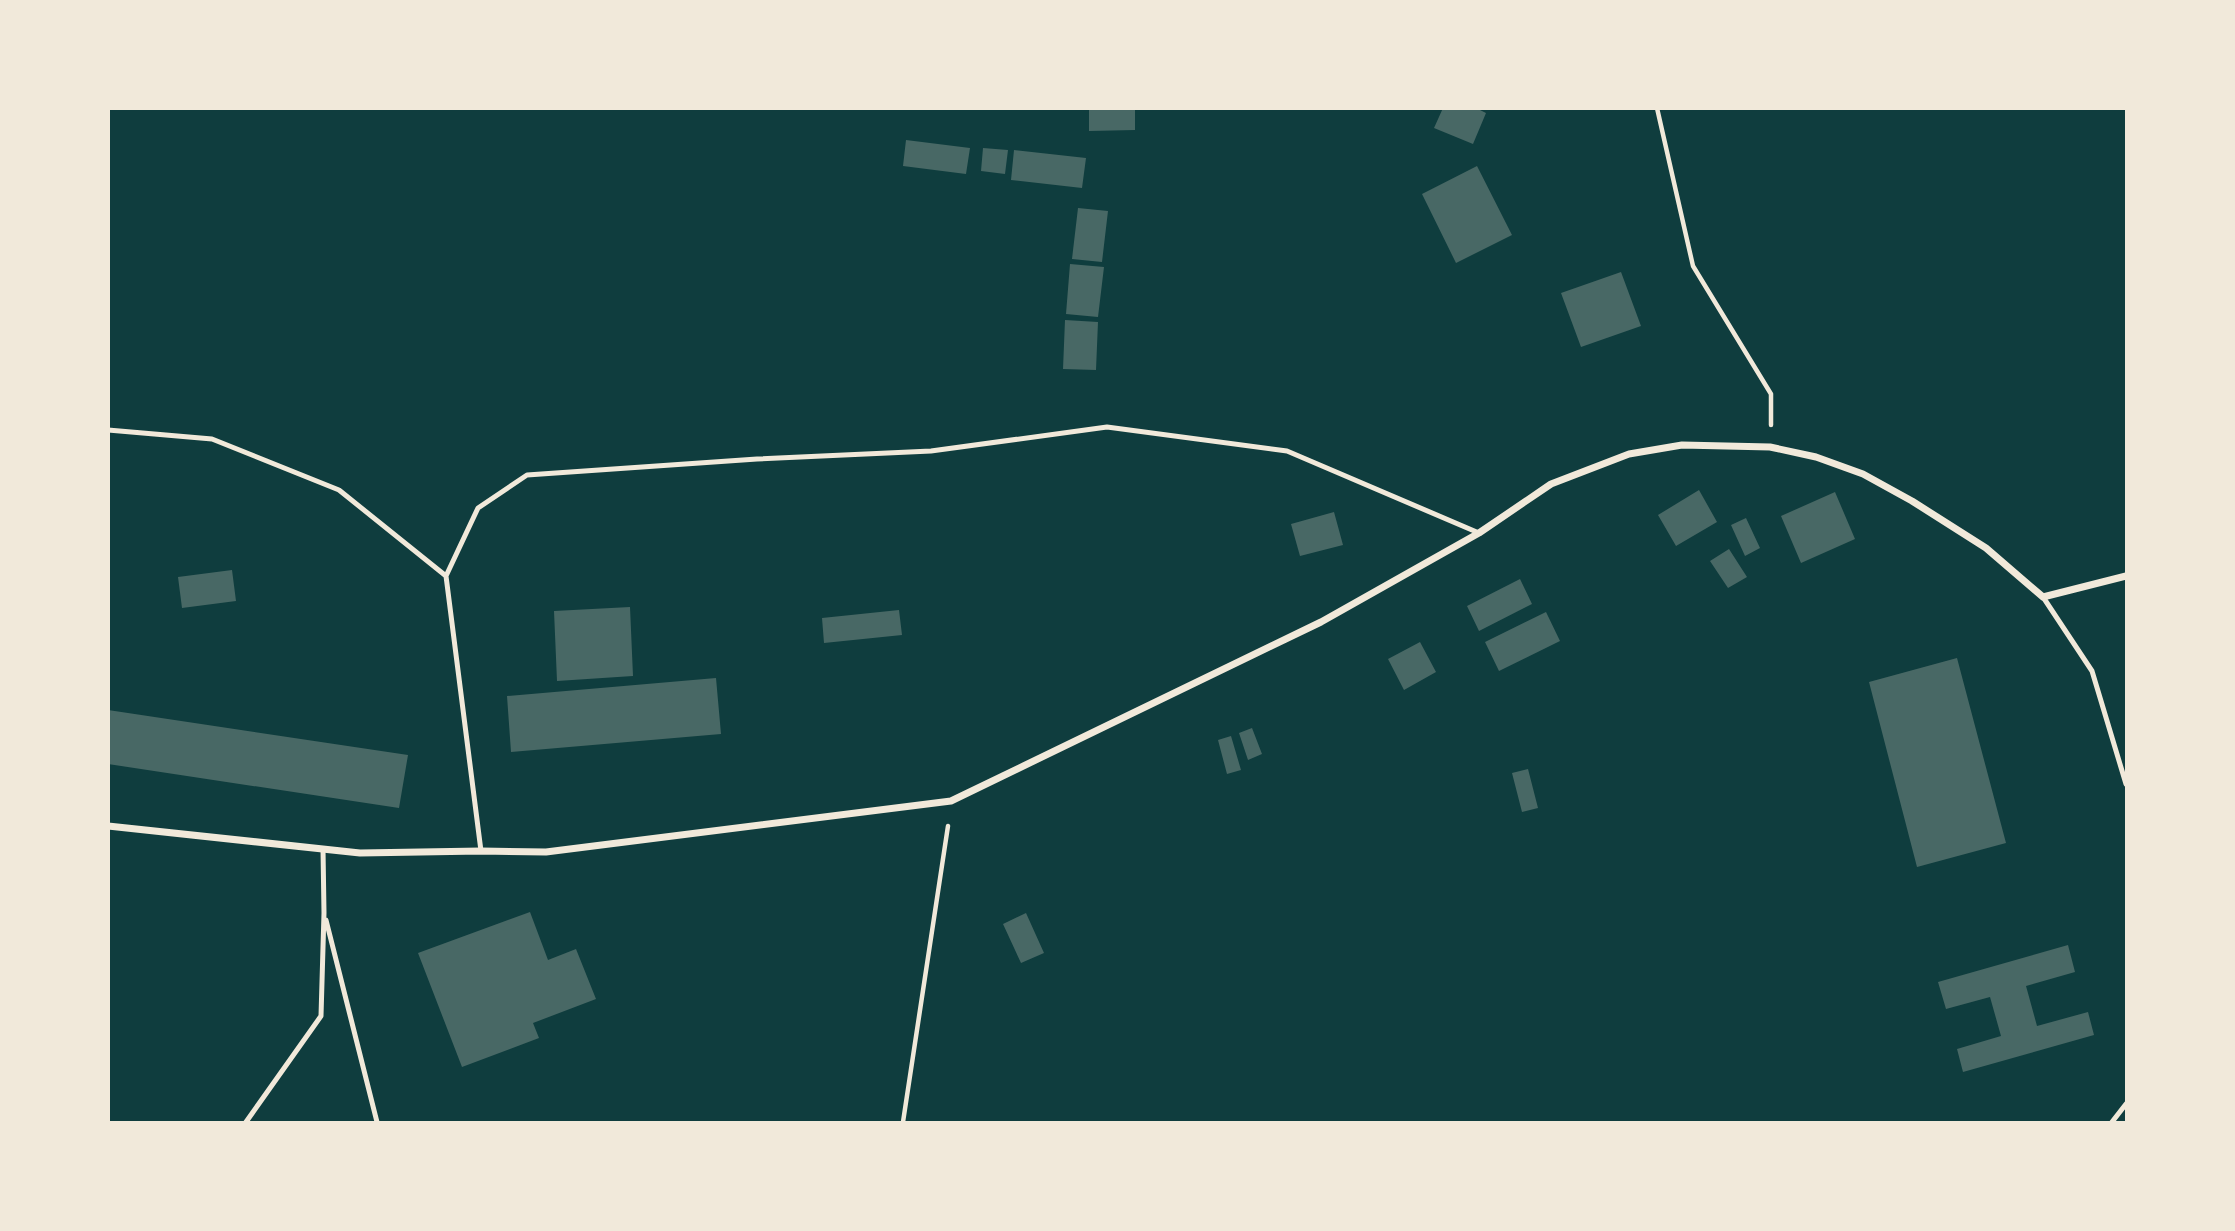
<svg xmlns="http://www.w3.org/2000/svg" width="2235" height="1231" viewBox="0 0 2235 1231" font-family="'Fira Sans Condensed',sans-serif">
  <rect width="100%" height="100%" fill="#0f3d3e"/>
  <path fill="#486865" d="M1089,108H1135V130L1089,131Z
    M1443,108H1476L1486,113L1473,144L1434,128Z
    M906,140L970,148L966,174L903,166Z
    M983,148L1008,150L1005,174L981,171Z
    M1014,150L1086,158L1082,188L1011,180Z
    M1477,166L1512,235L1456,263L1422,194Z
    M1078,208L1108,211L1102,262L1072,259Z
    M1070,264L1104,267L1098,317L1066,314Z
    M1621,272L1641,326L1581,347L1561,293Z
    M1065,320L1098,322L1096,370L1063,369Z
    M1699,490L1717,522L1676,546L1658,515Z
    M1835,492L1855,539L1801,563L1781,516Z
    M1334,512L1343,545L1300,556L1291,524Z
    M1746,518L1760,548L1745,556L1731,525Z
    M1729,549L1747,577L1728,588L1710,561Z
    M232,570L236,601L182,608L178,577Z
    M1520,579L1532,604L1479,631L1467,606Z
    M630,607L633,676L557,681L554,611Z
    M899,610L902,635L824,643L822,618Z
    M1546,612L1560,641L1499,671L1485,642Z
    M1420,642L1436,672L1404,690L1388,659Z
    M1957,658L2006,843L1917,867L1869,682Z
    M716,678L721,734L511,752L507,696Z
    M108,710L408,755L399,808L108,764Z
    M1252,728L1262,754L1248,760L1239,733Z
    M1231,736L1241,770L1227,774L1218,740Z
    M1528,769L1538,808L1522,812L1512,773Z
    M530,912L548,960L576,949L596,999L533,1023L539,1038L462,1067L418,953Z
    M1026,913L1044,953L1021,963L1003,924Z
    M2068,945L2075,972L2026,986L2037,1026L2088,1012L2094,1035L1963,1072L1957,1049L2001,1036L1990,997L1946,1009L1938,982Z"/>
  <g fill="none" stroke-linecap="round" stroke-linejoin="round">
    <path stroke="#f1e9da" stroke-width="4.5" d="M1657,108L1693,266L1771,394V425
      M903,1122L948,826"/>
    <path stroke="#f1e9da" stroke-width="5" d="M108,430L212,439L339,490L446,576
      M2043,597L2092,671L2126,784
      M481,851L446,576L478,508L527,475L757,459L931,451L1107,427L1287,451L1479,533
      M326,920L377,1122
      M246,1122L321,1016L324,913L323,849
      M2112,1122L2126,1104"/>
    <path stroke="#f1e9da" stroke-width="7" d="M108,826L360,853L481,851L546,852L951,801L1321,622L1479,533L1551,484L1629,454L1682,445L1770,447L1816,457L1863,474L1912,501L1986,548L2043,597L2126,576"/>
  </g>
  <rect width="2235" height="1231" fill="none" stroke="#f1e9da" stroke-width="220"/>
</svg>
